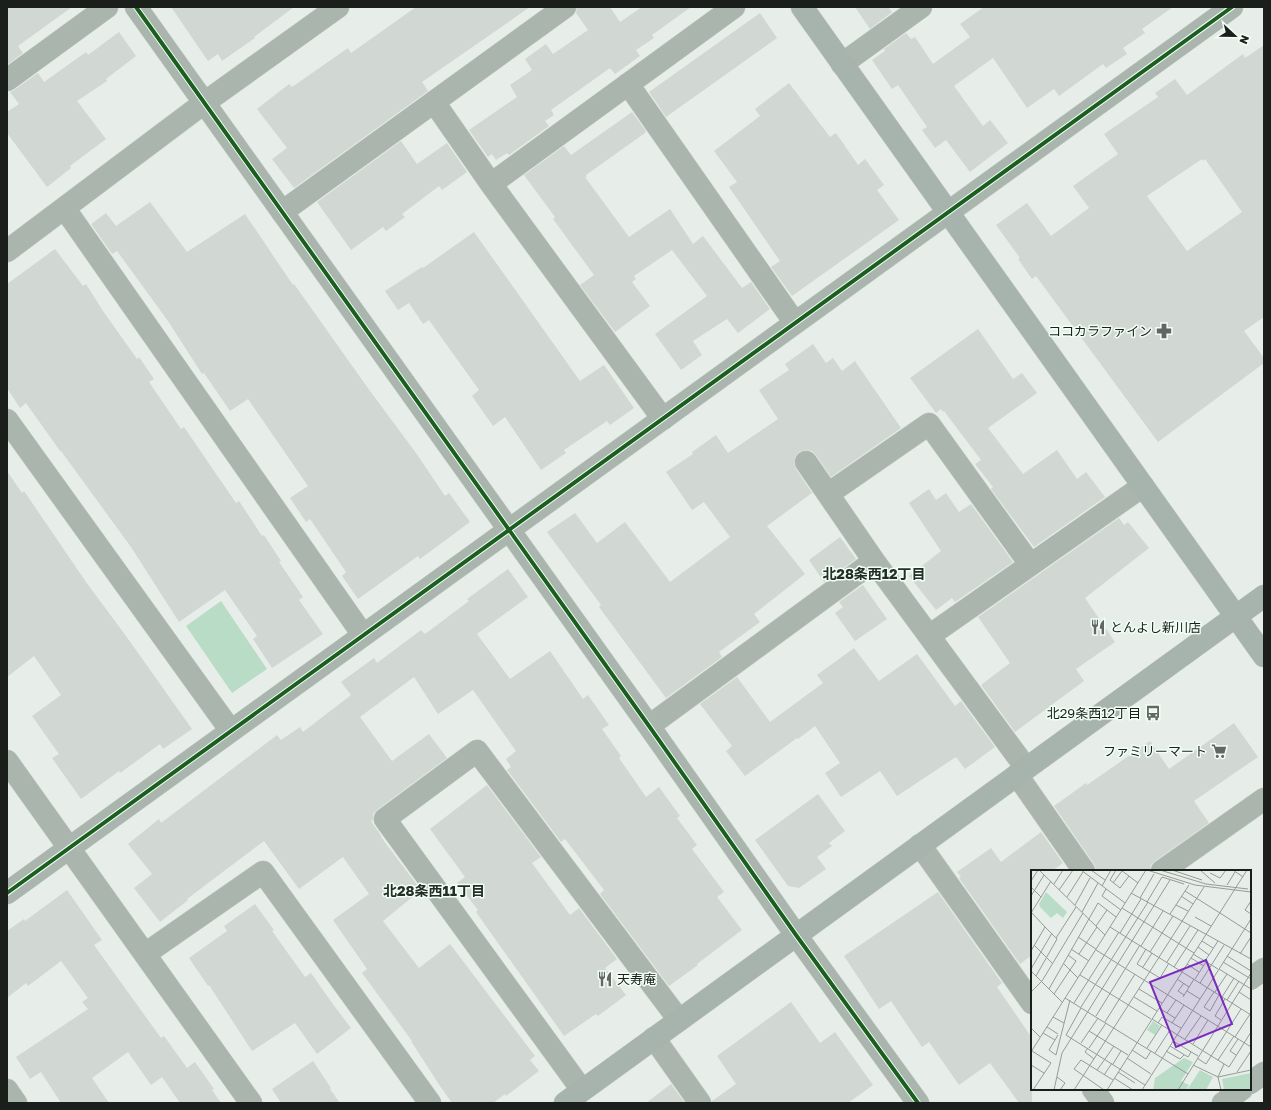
<svg xmlns="http://www.w3.org/2000/svg" width="1271" height="1110" viewBox="0 0 1271 1110" font-family="'Golos Text','Noto Sans JP',sans-serif">
  <rect width="100%" height="100%" fill="#e7eee9"/>
  <path fill="#b9dcc6" d="M221,601L267,669L232,693L186,626Z"/>
  <path fill="#d1d7d3" fill-rule="evenodd" d="M7,7H72L18,46L23,53L7,65Z
    M171,7H294L254,37L255,38L222,61L218,54L208,61Z
    M416,7H530L422,82L428,91L294,188L272,159L287,148L257,109L289,84L292,87L348,48L351,53Z
    M577,7H610L620,22L642,7H691L652,35L654,38L636,50L640,56L615,74L610,68L551,110L554,115L545,121L549,126L509,155L507,153L496,160L492,154L488,157L469,130L517,97L510,85L532,70L525,59L546,44L553,54L588,30L576,13Z
    M855,7H888L892,12L870,29Z
    M984,7H1173L1142,29L1145,33L1123,48L1127,54L1106,68L1103,64L1059,96L1054,89L1027,108L993,58L954,86L983,126L990,120L1008,143L970,172L946,140L935,148L922,130L927,127L898,85L892,89L872,60L885,51L884,49L906,33L911,39L915,37L933,64L970,37L960,24Z
    M760,13L777,38L666,117L649,92Z
    M119,32L136,56L106,79L107,81L77,101L106,139L70,166L71,168L47,187L7,133V112L19,104L10,92L14,90L38,73L44,82L86,52L88,55Z
    M1264,45V317L1244,331L1264,358V363L1158,442L1036,276L1032,279L1018,259L1020,258L996,225L1027,203L1051,236L1089,208L1073,186L1118,154L1104,134L1158,97L1155,93L1175,79L1187,95L1243,54L1245,58ZM1202,159L1203,161L1205,159L1242,212L1187,251L1147,196Z
    M789,83L830,137L836,133L858,165L865,159L884,185L877,190L899,220L792,296L771,267L780,261L729,187L737,182L714,151L760,116L755,109Z
    M632,112L646,131L645,133L586,175L587,177H585L629,237L670,209L693,244L703,236L742,288L751,282L770,309L738,333L727,319L693,341L702,355L681,370L655,334L707,296L672,250L634,276L636,279L632,282L650,306L615,332L580,285L594,275L553,219L555,217L524,175L564,146L571,155Z
    M401,141L417,164L447,143L467,172L442,190L439,186L402,214L405,217L386,231L383,227L351,250L317,202Z
    M150,202L187,252L245,214L293,285L294,284L370,391L416,453L445,496L449,493L470,522L420,559L418,556L358,599L342,576L346,572L310,519L306,522L290,498L308,486L248,399L230,411L204,373L202,374L168,321L117,251L112,254L91,224L106,213L116,226Z
    M474,232L580,381L604,365L634,408L610,425L607,421L564,450L566,453L541,470L505,417L493,426L472,396L479,390L429,320L423,324L409,303L398,310L385,291L422,267L423,268Z
    M55,249L83,286L86,284L103,311L137,359L139,357L154,379L149,382L181,429L184,427L236,503L239,501L262,536L264,535L281,561L279,562L303,597L299,600L323,634L272,668L253,639L257,636L225,590L179,622L131,547L61,451H60L26,403L20,408L7,388V284Z
    M978,329L1013,379L1022,373L1037,393L988,428L1023,474L1057,450L1077,479L1086,472L1105,497L1034,547L991,489L993,487L975,464L981,460L944,411L943,412L941,409L936,413L910,378Z
    M813,344L826,363L833,358L842,371L855,361L901,428L831,477L816,455L812,451L805,450L799,452L795,457L794,463L796,469L812,493L767,526L805,574L754,614L760,622L719,652L722,657L666,698L599,607L601,605L547,532L575,513L597,543L625,522L670,582L730,537L704,502L692,510L666,472L693,454L692,452L716,435L728,453L778,419L759,390L789,370L785,364Z
    M7,471L22,493L24,491L86,582L126,636L192,729L163,749L160,744L120,773L119,771L81,799L52,758L59,754L32,716L61,695L34,656L7,677Z
    M929,489L936,500L946,493L959,512L971,504L1013,562L955,602L952,598L936,610L909,576L941,551L909,503Z
    M1119,518L1124,525L1128,522L1149,548L1085,598L1115,642L1076,669L1084,681L1015,732L981,685L1010,663L978,617Z
    M840,537L856,559L824,582L809,560Z
    M508,569L528,597L477,634L510,679L550,651L583,699L588,695L609,725L602,729L621,756L619,758L646,797L659,787L680,816L677,818L697,845L692,849L724,892L717,897L742,930L697,964L698,965L669,986L600,894L604,890L565,839L561,842L507,770L511,767L506,759L516,751L473,690L438,714L414,677L360,717L392,761L429,734L447,758L378,809L373,814V820L371,821L382,837H381L421,890L383,921L419,968L450,944L535,1056L530,1060L539,1071L506,1096L505,1094L493,1103H452L440,1086L411,1041H412L362,973L367,969L333,920L369,894L343,857L299,889L264,841L187,899L188,900L160,922L134,888L152,874L128,844L159,819L161,823L277,735L281,740L300,727L303,732L351,695L341,682L374,658L377,663L421,630L425,634L469,601L467,599Z
    M863,585L887,619L855,641L835,613L843,607L839,602Z
    M854,648L879,681L917,654L955,706L961,701L995,747L965,769L956,757L897,796L880,771L841,797L825,773L840,763L815,726L798,739L797,738L745,776L726,751L732,746L700,704L737,677L770,722L823,683L817,675Z
    M1234,723L1258,757L1194,801L1209,823L1155,861L1151,865L1150,869L1148,871H1097L1094,864L1054,806L1086,783L1087,785L1150,741L1169,769Z
    M487,785L541,857L532,863L570,915L579,908L617,959L605,968L626,995L598,1016L596,1014L564,1036L476,912L478,910L457,883L465,877L430,829Z
    M818,794L845,831L829,843L832,846L817,857L826,869L799,888L788,886L755,840Z
    M1041,832L1063,863L1052,871H1032V955L1020,964L959,878L961,877L957,872L991,848L1001,862Z
    M67,890L102,940L94,945L161,1038L164,1036L187,1068L195,1062L214,1089L212,1090L221,1103H180L162,1077L151,1085L128,1052L92,1078L109,1103H61L41,1072L30,1079L16,1057L88,1009L82,1002L88,998L61,961L28,986L26,983L7,998V931L24,919L25,921Z
    M938,892L999,979L1002,983L997,987L1032,1038V1103H1019L990,1063L959,1085L929,1042L922,1047L891,1001L879,1009L844,956Z
    M255,904L274,930L272,931L305,977L311,973L332,1003L351,1028L317,1054L295,1023L252,1051L209,985L208,986L189,958L227,931L224,926Z
    M791,1002L820,1043L835,1032L873,1085L848,1103H712V1101L736,1084L717,1056Z
    M313,1061L331,1088L330,1089L340,1103H281L272,1089Z
    M671,1084L685,1103H646Z"/>
  <g fill="none" stroke-linecap="round" stroke-linejoin="round">
    <g stroke="#c3c8c5" stroke-width="23">
      <path id="street" d="M136,7L649,726L796,935L918,1103
        M842,64L921,7
        M7,80L107,7
        M628,84L795,323
        M434,102L491,184L663,419
        M491,184L734,7
        M65,209L363,635
        M282,212L565,7
        M7,251L204,103L338,7
        M7,420L231,731
        M806,462L874,561L1026,768
        M828,494L929,424L1030,564
        M929,636L1143,486
        M649,726L874,561
        M7,761L251,1103
        M1017,775L1084,871
        M920,845L1032,1003
        M1162,871L1264,799
        M7,893L1232,7
        M145,954L263,872L430,1103
        M1250,979L1264,969
        M654,1038L700,1103
        M1250,1083L1264,1073
        M1093,1089L1103,1103
        M7,1090L16,1103
        M582,1090L385,819L477,751L679,1020
        M1223,1103L1242,1089"/>
    </g>
    <g stroke="#c3c8c5" stroke-width="23">
      <path id="secondary" d="M802,7L1264,656
        M565,1103L1264,596"/>
    </g>
    <use href="#street" stroke="#aab5ae" stroke-width="22"/>
    <use href="#secondary" stroke="#a7b3ad" stroke-width="22"/>
    <g stroke="#f1fff6" stroke-width="6">
      <path id="cycleway" d="M136,7L649,726L796,935L918,1103
        M7,893L1232,7"/>
    </g>
    <use href="#cycleway" stroke="#1b5e20" stroke-width="4"/>
  </g>
  <defs>
    <g id="pharmacy-bare" transform="scale(1.2)"><path d="M-2-6h4v4h4v4h-4v4h-4v-4h-4v-4h4Z" fill="#626763" stroke="#f1fff6" stroke-width="2.5" paint-order="stroke"/></g>
    <g id="restaurant-bare" transform="scale(1.2)"><path d="M-5-6h1v4h1v-4h1v4h1v-4h1v5L-1.5 .5V6h-2V.5L-5-1ZM5-6V6H3V1.5H1.5Q1.5-4 5-6Z" fill="#626763" stroke="#f1fff6" stroke-width="2.5" paint-order="stroke"/></g>
    <g id="bus-bare" transform="scale(1.2)"><path d="M-5-6H5V4H4V6H2V4H-2V6H-4V4H-5ZM-3.5-4V0h7V-4ZM-3.5 1.2v1.5H-2V1.2ZM2 1.2v1.5H3.5V1.2Z" fill="#626763" stroke="#f1fff6" stroke-width="2.5" paint-order="stroke"/></g>
    <g id="supermarket-bare" transform="scale(1.2)"><path d="M-6-5.5h2.5l.6 2H6L4.5 2H-2.5L-4.4-4H-6ZM-1.5 3.2a1.3 1.3 0 1 0 .1 0ZM3 3.2a1.3 1.3 0 1 0 .1 0Z" fill="#626763" stroke="#f1fff6" stroke-width="2.5" paint-order="stroke"/></g>
  </defs>
  <g fill-rule="evenodd">
    <use href="#pharmacy-bare" x="1164" y="331"/>
    <use href="#restaurant-bare" x="1098" y="627"/>
    <use href="#bus-bare" x="1153" y="713"/>
    <use href="#supermarket-bare" x="1219" y="751"/>
    <use href="#restaurant-bare" x="605" y="979"/>
  </g>
  <g text-anchor="middle" dominant-baseline="central" stroke-width="3" stroke-linejoin="round" paint-order="stroke">
    <g font-size="13" fill="#1a1f1b" stroke="#f1fff6" text-anchor="end">
      <text x="1152" y="331">ココカラファイン</text>
      <text x="1110" y="627" text-anchor="start">とんよし新川店</text>
      <text x="1141" y="713">北29条西12丁目</text>
      <text x="1207" y="751">ファミリーマート</text>
      <text x="617" y="979" text-anchor="start">天寿庵</text>
    </g>
    <g font-size="14" font-weight="bold" fill="#232e27" stroke="#f1fff6">
      <text x="874" y="573">北28条西12丁目</text>
      <text x="434" y="890">北28条西11丁目</text>
    </g>
  </g>
  <g transform="translate(1031 870)">
    <rect width="220" height="220" fill="#e7eee9"/>
    <path d="M15,22L36,42L32,48L26,43L20,48L9,37L8,34ZM122,151L129,156L124,165L116,160ZM153,188L162,192L150,211L158,215L155,220H122L124,208ZM169,200L182,207L175,220H156ZM220,203V220H193L191,209Z" fill="#b9dcc6"/>
    <path fill="none" stroke="#959b97" stroke-width="1" d="M8,0L74,65M50,0L94,33M60,0L74,10M85,0L79,10L89,18L98,6M90,0L107,13M116,0L164,15L220,22M129,0L175,14L217,19M141,0L171,10M169,0L184,13M202,0L212,7M179,3L189,8L195,0M131,7L153,14M0,11L7,0M82,13L91,1M23,14L32,0M196,15L204,2M71,16L80,0M0,17L10,27M75,19L71,26L90,40M28,20L42,0M154,21L189,43M100,23L220,89M0,26L13,5M150,26L162,34M36,27L52,2M109,28L123,4M220,31L214,40L220,44M116,32L131,7M44,35L59,8M145,35L157,41M91,38L163,83M0,42L14,57L0,81M51,42L67,13M0,43L20,11M189,43L220,63M139,44L158,15M164,47L180,56M65,56L76,40M79,57L220,145M89,63L110,29M47,67L65,79M25,68L45,37M171,71L182,78M3,75L21,93M110,76L132,41M167,77L178,85M40,79L58,91M115,79L106,94L129,108L138,93M65,80L220,177M119,82L142,46M48,84L66,57M162,84L187,99M209,84L220,67M196,86L220,101M160,88L173,96M174,91L187,71M136,92L159,56M192,92L220,109M32,93L47,108M156,94L168,102M112,97L121,83M143,97L167,60M0,99L21,63M188,99L220,119M0,101L31,132M49,105L120,149M5,106L26,69L14,57M146,109L158,117M164,109L175,92M153,113L147,121L153,125M169,113L193,75M18,119L67,33L85,47M108,119L131,133M156,121L169,129M0,122L11,111L52,43M183,122L173,137L179,141L188,125M184,122L196,104M208,122L220,130M23,124L45,91L37,85M103,127L126,141M152,127L163,109M191,127L203,108M34,128L157,204M196,130L208,111M43,133L88,62M50,137L117,32M50,138L35,165L114,215M128,138L144,148M136,143L145,130M65,146L109,75M22,147L33,153M121,149L198,197L220,162M190,150L184,146L194,129M74,152L104,104M127,153L131,147L150,158M141,153L153,135M16,157L27,164M0,158L9,167M58,161L97,185M12,163L24,170M27,165L18,180L25,185L39,130M204,167L219,144M154,169L170,146M142,171L167,186M50,173L67,148M162,174L177,150M139,176L157,187L160,182M57,178L54,182L63,189M58,178L75,153M116,178L131,155M101,180L115,189L120,181M1,181L20,193L2,220M135,181L149,189L153,185M0,182L115,0M124,183L139,160M205,185L199,181L207,169M96,188L120,204M166,188L175,194L210,139M74,189L83,176M187,190L203,166M82,194L90,181M193,194L187,207L220,200M0,195L13,203M162,195L187,207L190,220M66,200L74,189M87,202L104,213M206,202L220,181M73,205L81,193M26,207L34,213L29,220M83,208L102,220M23,220L31,183L139,10M43,220L173,17M73,220L43,199L50,190L82,210M76,220L216,0M111,220L220,49M147,220L220,103"/>
    <path fill="#7b2cbf" fill-opacity="0.15" stroke="#7b2cbf" stroke-width="2" d="M175,90L201,154L145,177L119,112Z"/>
    <rect width="220" height="220" fill="none" stroke="#1a1f1b" stroke-width="2"/>
  </g>
  <rect width="1271" height="1110" fill="none" stroke="#1a1f1b" stroke-width="16"/>
  <g transform="translate(1235 36) rotate(112)" stroke="#f1fff6" stroke-width="3" paint-order="stroke">
  <path d="M0-3L7 15L0 10L-7 15Z" fill="#1a1f1b"/>
  <text y="-6" font-size="11" font-weight="bold" text-anchor="middle" fill="#1a1f1b">N</text>
  </g>
</svg>
